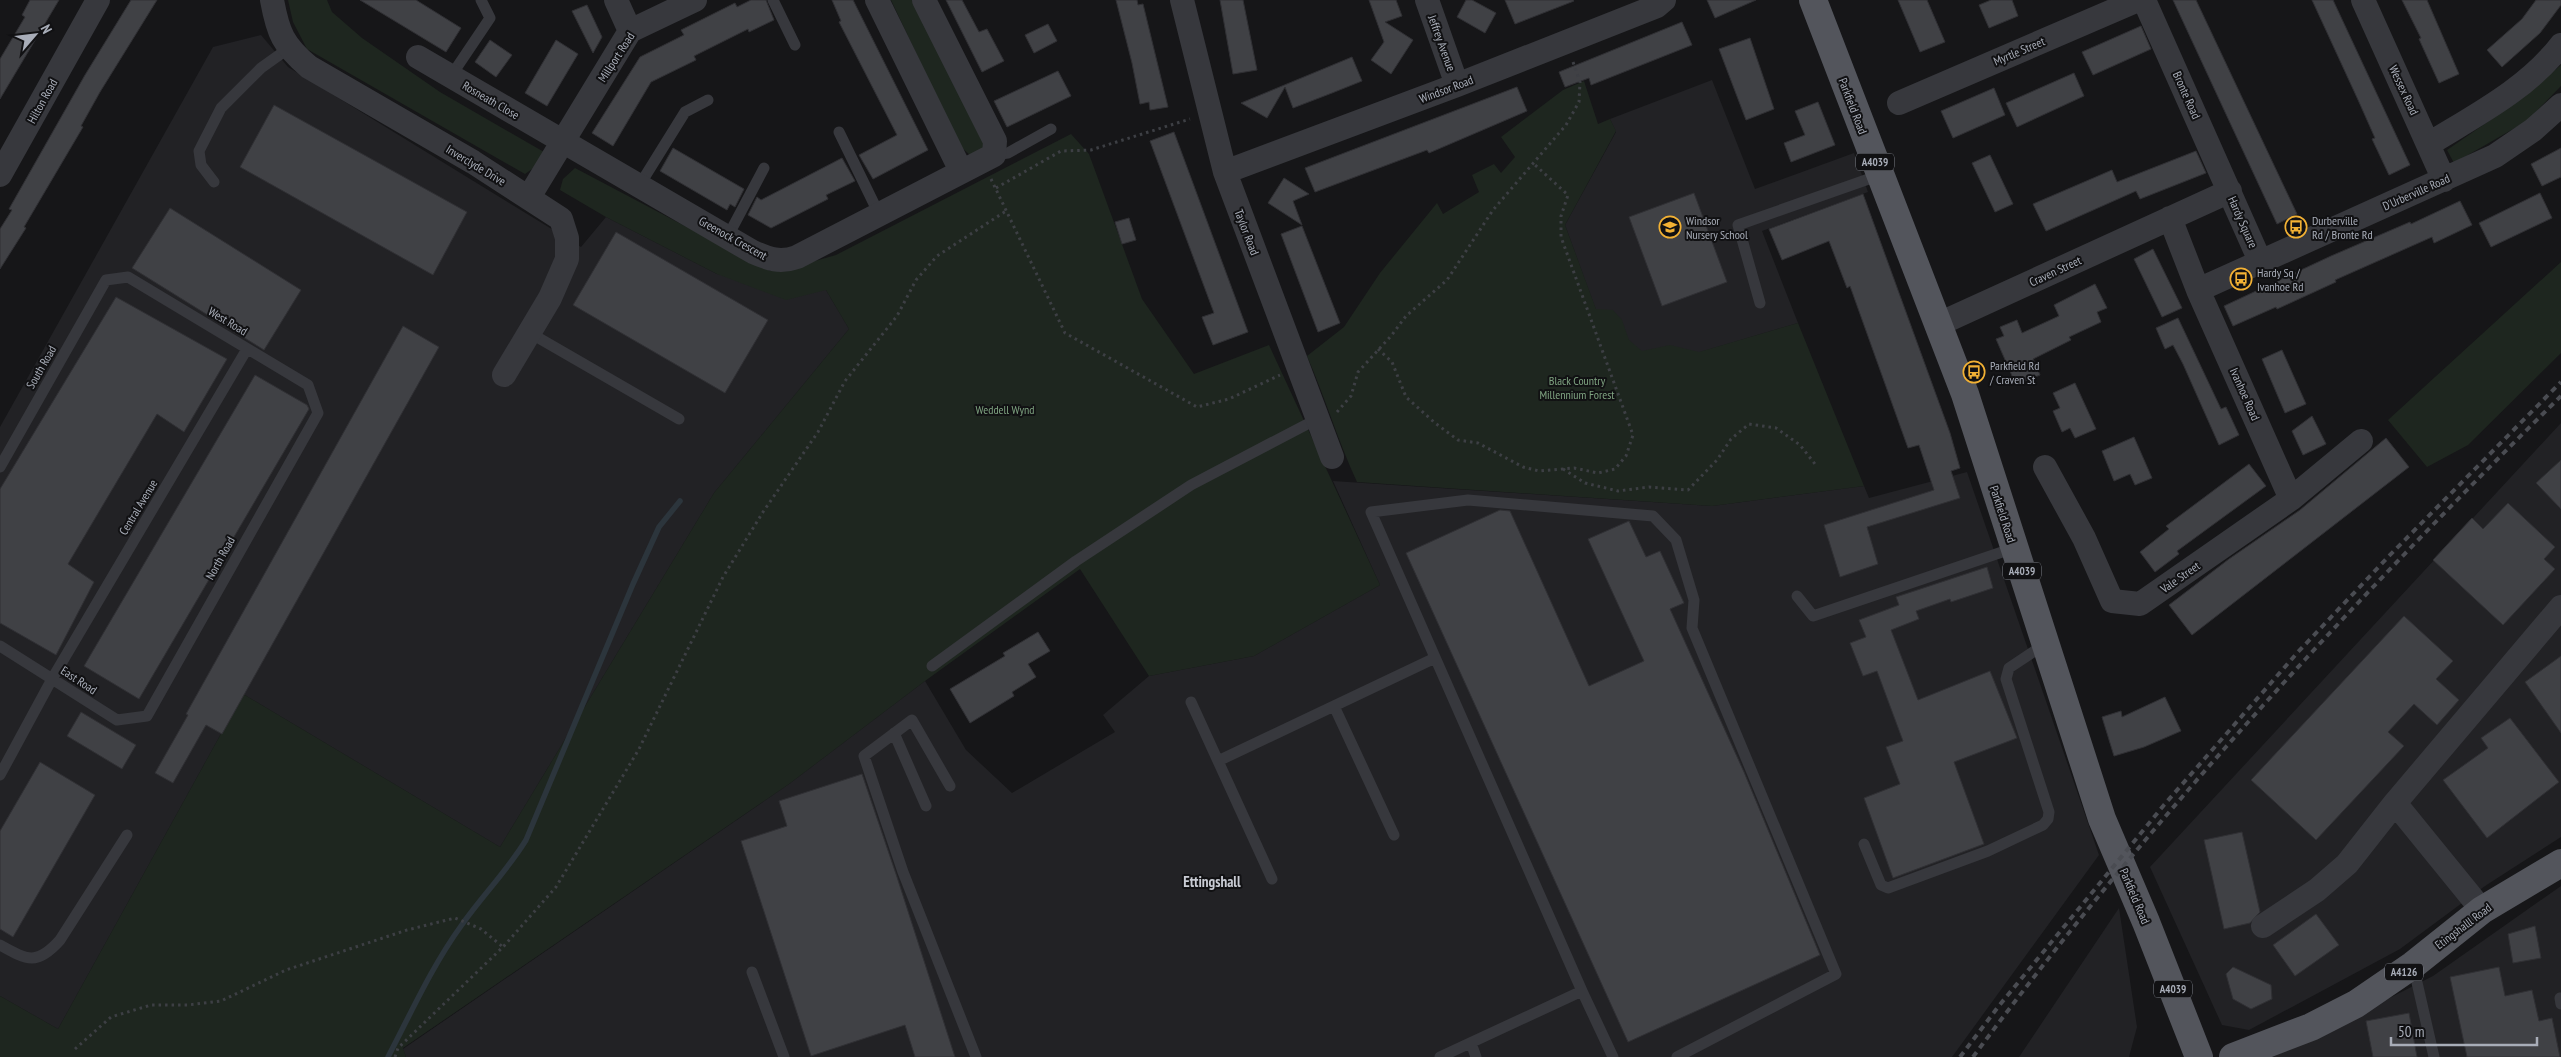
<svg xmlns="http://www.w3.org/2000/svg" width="2561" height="1057" viewBox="0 0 2561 1057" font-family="'PT Sans Narrow',sans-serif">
  <rect width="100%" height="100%" fill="#161618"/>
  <path fill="#222225" d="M261,35L288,67L581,247L606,217L717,274L826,290L849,329L714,493L500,847L243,694L58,1029L0,996V427L213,47Z
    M1712,80L1755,189L1854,153L1868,192L1762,231L1798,323L1620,376L1565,225L1616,132L1610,119Z
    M2561,423V837L2485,886L2400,949L2249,1030L2222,1025L2150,867Z
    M1967,472L2099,855L1952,1057H406L403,1049L789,784L925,681L966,750L1012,793L1115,732L1103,715L1149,676L1254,656L1380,585L1333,481L1712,506L1864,486L1869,498Z
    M2561,886V1057H2273L2433,976Z
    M2119,908L2137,1027L2129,1057H2019Z"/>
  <path fill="#1e261f" d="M288,0H327L332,12L362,38L440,92L544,152L535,167L525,174L307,49L293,22Z
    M891,0H912L985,146L979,154L970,155L960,146Z
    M2561,65V86L2527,121L2454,163L2447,150L2515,103Z
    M1584,81L1598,124L1610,119L1616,131L1565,225L1596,309L1613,310L1622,320L1629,340L1642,351L1670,345L1699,352L1798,323L1864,486L1712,506L1357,482C1338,441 1325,397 1307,356L1344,327L1380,273L1437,203L1443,214L1479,192L1472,175L1494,164L1501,173L1515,157L1501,137L1563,90Z
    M1071,134L1089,154L1142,299L1194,374L1269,345L1380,585L1254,656L1149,676L1080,569L925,681L789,784L403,1048L406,1057H0V996L58,1029L243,694L500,847L714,493L849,329L826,290L786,300L717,274L606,217L560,190L563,179L575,168L770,271L787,269L836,255Z
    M2561,262V353L2468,445L2427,467L2388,420Z"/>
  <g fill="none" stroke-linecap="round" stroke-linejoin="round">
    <path stroke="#2c353c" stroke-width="5.5" d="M388,1057C411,1013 432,966 461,926C482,896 507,871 526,840L633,584L659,527L680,501"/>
  </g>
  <path fill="#404145" stroke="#303034" d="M30,0H59L0,99V59L25,17L22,15Z
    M131,0H157L100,92L81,126L83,127L24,227L26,228L0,269V229L12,210L9,209L85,75Z
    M360,0H416L461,28L446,52Z
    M751,0H766L774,20L749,32L748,29L694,56L696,60L651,82L613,146L592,133L640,57L684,35L681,30L735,3L737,7Z
    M832,0H853L928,150L873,179L859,155L897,135L839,22L841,21Z
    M946,0H962L979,32L987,29L1004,61L982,72Z
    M1116,0H1137L1138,5L1143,4L1168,107L1150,110L1149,102L1140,104L1132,63Z
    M1220,0H1243L1257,70L1233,74Z
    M1369,0H1396L1402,16L1385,22L1413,40L1391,74L1371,60L1384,42Z
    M1466,0H1472L1496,13L1485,33L1457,17Z
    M1505,0H1573L1574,1L1515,24Z
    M1707,0H1756L1715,18Z
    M1898,0H1927L1945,42L1920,52Z
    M1991,0H2012L2018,16L1989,28L1979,5Z
    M2173,0H2196L2297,214L2277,224Z
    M2312,0H2333L2410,165L2389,175L2372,139L2375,138L2359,102Z
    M2402,0H2427L2459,74L2439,83L2419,39L2421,38Z
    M2536,0H2561V5L2540,33L2502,67L2487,50L2522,19Z
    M587,5L602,37L593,53L572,11Z
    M1682,22L1692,45L1591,85L1589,78L1565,87L1559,72Z
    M1048,24L1057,41L1034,53L1025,35Z
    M2141,26L2151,49L2093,75L2082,52Z
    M1750,38L1774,109L1746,120L1719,49Z
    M490,40L512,55L496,77L475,62Z
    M556,40L578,54L547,106L525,93Z
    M1352,57L1362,81L1332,93L1293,108L1285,87L1267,118L1241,103Z
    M1058,71L1071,96L1007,127L994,101Z
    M2074,73L2084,96L2017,127L2006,103Z
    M1517,87L1527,111L1429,153L1427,150L1315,192L1305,168Z
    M1994,88L2005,115L1953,138L1941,111Z
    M1818,102L1835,145L1791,162L1784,143L1805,135L1795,111Z
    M274,105L467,212L433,275L240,167Z
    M1174,132L1248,332L1213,345L1202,317L1214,313L1150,141Z
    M673,148L744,189L735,207L730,204L727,210L660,171Z
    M2561,148V177L2542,186L2531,164Z
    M2196,151L2206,173L2140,199L2136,191L2046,231L2033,204L2112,170L2117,182Z
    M1990,155L2013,204L1995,212L1972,163Z
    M842,158L855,181L826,195L828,199L771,228L748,215L757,197L761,200Z
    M1284,178L1309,194L1293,201L1302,225L1268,203Z
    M1694,193L1727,282L1662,306L1629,217Z
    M2540,193L2552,218L2491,247L2479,223Z
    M1863,194L1950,433L1960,468L1951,471L1960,498L1867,527L1878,564L1840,577L1824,525L1934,490L1919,445L1908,448L1850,286L1847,288L1829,241L1782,260L1769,229Z
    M2460,201L2472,225L2434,243L2432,237L2335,280L2336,282L2277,309L2276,307L2233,326L2224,306L2331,256L2410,222L2411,224Z
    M170,208L301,290L264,350L132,268Z
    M1129,218L1136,240L1122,244L1115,222Z
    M1302,226L1340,323L1318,332L1281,234Z
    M616,232L768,320L725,393L573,305Z
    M2153,249L2182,308L2162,317L2134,259Z
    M2095,284L2107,308L2097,312L2101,322L2069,337L2071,340L2033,359L2040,375L2016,385L1996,339L2004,336L2000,327L2017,320L2022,333L2059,316L2054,305Z
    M116,297L227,359L184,432L157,414L68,564L94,582L56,655L0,623V489Z
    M2178,318L2221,409L2226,407L2239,435L2219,445L2183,364L2173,345L2165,349L2156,328Z
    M403,326L439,347L222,734L206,725L173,783L155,773L188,715L186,714Z
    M2282,350L2306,404L2285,413L2262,359Z
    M255,375L307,405L309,409L139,699L84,666Z
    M2075,383L2096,429L2075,438L2070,428L2062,432L2053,411L2060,408L2053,393Z
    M2312,416L2326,444L2303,455L2292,431Z
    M2134,437L2152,478L2135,485L2130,474L2114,481L2102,451Z
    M2386,438L2409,467L2192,635L2169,605L2229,559L2300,510Z
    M2561,460V509L2536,483Z
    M2249,464L2266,486L2177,551L2179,554L2155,572L2140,552L2169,529L2166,526Z
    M2508,503L2555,547L2544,559L2555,569L2503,625L2433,560L2472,518L2483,529Z
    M1500,510L1510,511L1589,686L1644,661L1588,539L1629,521L1646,557L1660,551L1684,603L1670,609L1744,772L1820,955L1628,1042L1406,553Z
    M1987,567L1993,588L1951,602L1950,599L1916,611L1919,619L1891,630L1918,700L1990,671L2017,738L1954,762L1984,844L1893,878L1864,798L1900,784L1886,747L1903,741L1877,671L1863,676L1850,643L1866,637L1859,620L1899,605L1896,597Z
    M2404,616L2453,661L2436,679L2459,700L2437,725L2414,704L2388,732L2404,746L2316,840L2251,780Z
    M1038,632L1050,651L1028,664L1036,677L1012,692L1014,696L970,723L950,689L1005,656L1003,653Z
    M2561,656V733L2525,682Z
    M2165,697L2181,731L2144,747L2114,756L2102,717L2121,711L2122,717Z
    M81,712L136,745L122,769L67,736Z
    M2510,718L2559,782L2487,838L2443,780L2488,748L2481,738Z
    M40,762L95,795L13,937L0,929V831Z
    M862,774L897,877L955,1057H915L905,1025L811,1056L741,841L787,826L779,801Z
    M2242,832L2260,912L2250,923L2224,929L2204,840Z
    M2316,914L2339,945L2295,976L2273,945Z
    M2535,926L2541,958L2513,963L2508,934Z
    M2233,967L2271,985L2272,999L2251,1009L2233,999L2226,974Z
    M2499,967L2505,996L2532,990L2539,1021L2552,1018L2560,1057H2467L2450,977Z
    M2409,1013L2417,1057H2373L2366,1021Z"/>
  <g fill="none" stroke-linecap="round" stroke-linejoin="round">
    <path stroke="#3d3f44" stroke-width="3" stroke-dasharray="2.5 4" stroke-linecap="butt" d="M991,179L1065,333L1197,407L1229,399L1280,375
      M996,188L1061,151L1091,150L1190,119
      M1378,349L1392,362L1406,397L1435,423L1458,440L1478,443L1523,467L1539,471L1574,468L1598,473L1615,469L1626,456L1633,435L1561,237V216L1568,195L1534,164
      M1337,412L1351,396L1358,372L1391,336L1406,316L1447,280L1493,210L1566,125L1579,102L1580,82L1573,62
      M1563,469L1585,483L1618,491L1649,487L1688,490L1717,460L1731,439L1749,424L1776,428L1800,445L1815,464
      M75,1049L111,1017L151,1005H188L221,1001L286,970L407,930L455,918L481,929L503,947
      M395,1057L398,1048L503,947L556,887L639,749L723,577L763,512L818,432L845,381L897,316L916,280L937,256L1006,211"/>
    <path stroke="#37383d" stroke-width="11" d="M773,0L795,45
      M451,76L490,18L481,0
      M839,132L879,214
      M994,155L1008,153L1051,129
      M214,182L201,165L199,151L221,108L261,68L289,48
      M639,186L685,112L708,100
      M728,236L764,168
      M1760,303L1738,225L1880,175
      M530,333L679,419
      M0,467L106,280L128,277L308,385L318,413L147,716L117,720L0,646
      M1797,596L1813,616L2014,548
      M932,666L1076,561L1191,485L1317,419
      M1191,702L1218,761
      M1334,706L1394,835
      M894,733L926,806
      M0,775L52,679L247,349
      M950,786L912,720L864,756L903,872L976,1057
      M1864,844L1881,885L1888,888L1988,851L2043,825L2048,819L2049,812L2006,679L2009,668L2045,644
      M1272,879L1218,761L1435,658
      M0,945C27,960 37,966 60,940L127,835
      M2413,965L2434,1057
      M752,972L784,1057
      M1582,991L1371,512L1468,500L1653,516L1676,540L1694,600L1692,628L1836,974L1677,1057
      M2560,998L2561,1004
      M1471,1043L1476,1057
      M1440,1057L1582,991L1613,1057"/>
    <path stroke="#37383d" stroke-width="24" d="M272,0C278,33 283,45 309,67L473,162L561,219L567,238V259L550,298L504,375
      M616,0L630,31
      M877,0L961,171
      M1182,0L1225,172L1332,457
      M1427,0L1457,85
      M2144,0L2260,261
      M2363,0L2444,180
      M418,57L753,252C769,259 780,263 797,257L994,155L995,141L924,0
      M1899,103L2138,0
      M2429,144C2476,115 2527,89 2561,45
      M1225,172L1457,85L1657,6L1664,0
      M0,175L98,0
      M529,197L630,31L695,0
      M2170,218L2198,290L2291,499
      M2198,290L2495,156L2533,130L2561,105
      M1939,324L2230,191
      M2045,467L2084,538L2112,601L2140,604L2291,499L2361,441
      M2395,803L2482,910
      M2263,926L2317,890L2347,864L2395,803L2561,607"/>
    <path stroke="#53555c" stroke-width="28" d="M1813,0L1965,394L2102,819L2146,922L2199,1057
      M2233,1057L2311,1027L2356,1004L2413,965L2482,910L2561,863"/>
    <path stroke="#4a4c52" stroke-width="4" stroke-dasharray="6 5" stroke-linecap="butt" d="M1960,1057L1998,1007L2164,805L2298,652L2389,556L2561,382
      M1973,1057C2149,820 2351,603 2561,396"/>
  </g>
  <defs>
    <g id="school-ring" transform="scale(1.125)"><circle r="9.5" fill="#111113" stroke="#f2b134" stroke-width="1.5"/><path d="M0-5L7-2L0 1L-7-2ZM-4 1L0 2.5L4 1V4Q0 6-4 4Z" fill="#f2b134"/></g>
    <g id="bus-ring" transform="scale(1.125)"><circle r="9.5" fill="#111113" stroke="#f2b134" stroke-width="1.5"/><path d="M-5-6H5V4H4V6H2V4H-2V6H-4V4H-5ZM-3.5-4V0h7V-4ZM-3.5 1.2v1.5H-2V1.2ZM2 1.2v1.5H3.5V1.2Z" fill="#f2b134"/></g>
  </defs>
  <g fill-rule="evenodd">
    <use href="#school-ring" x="1670" y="227"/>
    <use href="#bus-ring" x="2296" y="227"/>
    <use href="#bus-ring" x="2241" y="279"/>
    <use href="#bus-ring" x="1974" y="372"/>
  </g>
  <g text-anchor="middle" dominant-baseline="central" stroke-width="4" stroke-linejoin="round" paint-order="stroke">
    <g fill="#111113" stroke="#7b7e86" stroke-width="1">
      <rect x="1856" y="153.5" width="38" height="17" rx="4"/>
      <rect x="2003" y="562.5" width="38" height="17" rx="4"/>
      <rect x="2385" y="963.5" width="38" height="17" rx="4"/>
      <rect x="2154" y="980.5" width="38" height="17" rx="4"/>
    </g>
    <g font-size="11" font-weight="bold" fill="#a8adb8">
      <text x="1875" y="162">A4039</text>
      <text x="2022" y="571">A4039</text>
      <text x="2404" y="972">A4126</text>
      <text x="2173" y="989">A4039</text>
    </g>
    <g font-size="12" fill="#a8adb8" stroke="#111113">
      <text transform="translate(1442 43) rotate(70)">Jeffrey Avenue</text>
      <text transform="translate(2019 51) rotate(-23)">Myrtle Street</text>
      <text transform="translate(616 57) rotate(-57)">Millport Road</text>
      <text transform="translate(1446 89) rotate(-21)">Windsor Road</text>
      <text transform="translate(2404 90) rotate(65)">Wessex Road</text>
      <text transform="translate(2187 95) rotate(66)">Bronte Road</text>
      <text transform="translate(491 100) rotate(30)">Rosneath Close</text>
      <text transform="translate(42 101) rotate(-61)">Hilton Road</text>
      <text transform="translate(1853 106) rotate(69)">Parkfield Road</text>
      <text transform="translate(476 165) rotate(31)">Inverclyde Drive</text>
      <text transform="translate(2416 192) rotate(-24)">D'Urberville Road</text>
      <text transform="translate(2243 222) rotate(66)">Hardy Square</text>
      <text transform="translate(1247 232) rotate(69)">Taylor Road</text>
      <text transform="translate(733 238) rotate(29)">Greenock Crescent</text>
      <text transform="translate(2055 271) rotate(-25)">Craven Street</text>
      <text transform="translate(228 321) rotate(31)">West Road</text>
      <text transform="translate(41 367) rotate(-60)">South Road</text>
      <text transform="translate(2245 394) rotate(66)">Ivanhoe Road</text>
      <text transform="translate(138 507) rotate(-59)">Central Avenue</text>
      <text transform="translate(2003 514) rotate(72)">Parkfield Road</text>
      <text transform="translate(220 558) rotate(-61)">North Road</text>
      <text transform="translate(2180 577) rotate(-35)">Vale Street</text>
      <text transform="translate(79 680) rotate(33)">East Road</text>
      <text transform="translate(2135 896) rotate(67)">Parkfield Road</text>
      <text transform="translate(2463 926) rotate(-37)">Etingshalll Road</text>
    </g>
    <g font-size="12" fill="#a8adb8" stroke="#111113" text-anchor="start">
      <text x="1686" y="220">Windsor<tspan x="1686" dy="14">Nursery School</tspan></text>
      <text x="2312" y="220">Durberville<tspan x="2312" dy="14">Rd / Bronte Rd</tspan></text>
      <text x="2257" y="272">Hardy Sq /<tspan x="2257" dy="14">Ivanhoe Rd</tspan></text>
      <text x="1990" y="365">Parkfield Rd<tspan x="1990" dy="14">/ Craven St</tspan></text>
    </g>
    <g font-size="12" fill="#7fa381" stroke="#111113">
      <text x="1577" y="380">Black Country<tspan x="1577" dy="14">Millennium Forest</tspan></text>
      <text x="1005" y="409">Weddell Wynd</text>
    </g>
    <g font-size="15" font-weight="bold" fill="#c9ccd4" stroke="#111113">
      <text x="1212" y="881">Ettingshall</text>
    </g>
  </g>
  <g transform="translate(35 35) rotate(62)" stroke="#111113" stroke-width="4" paint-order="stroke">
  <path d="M0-4L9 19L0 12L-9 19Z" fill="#a8adb8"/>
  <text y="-8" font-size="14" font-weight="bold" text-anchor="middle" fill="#a8adb8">N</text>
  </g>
  <path d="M2391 1037v8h146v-8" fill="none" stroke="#a8adb8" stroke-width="2.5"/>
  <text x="2398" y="1037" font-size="15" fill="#a8adb8" stroke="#111113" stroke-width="4" paint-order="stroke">50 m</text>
</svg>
